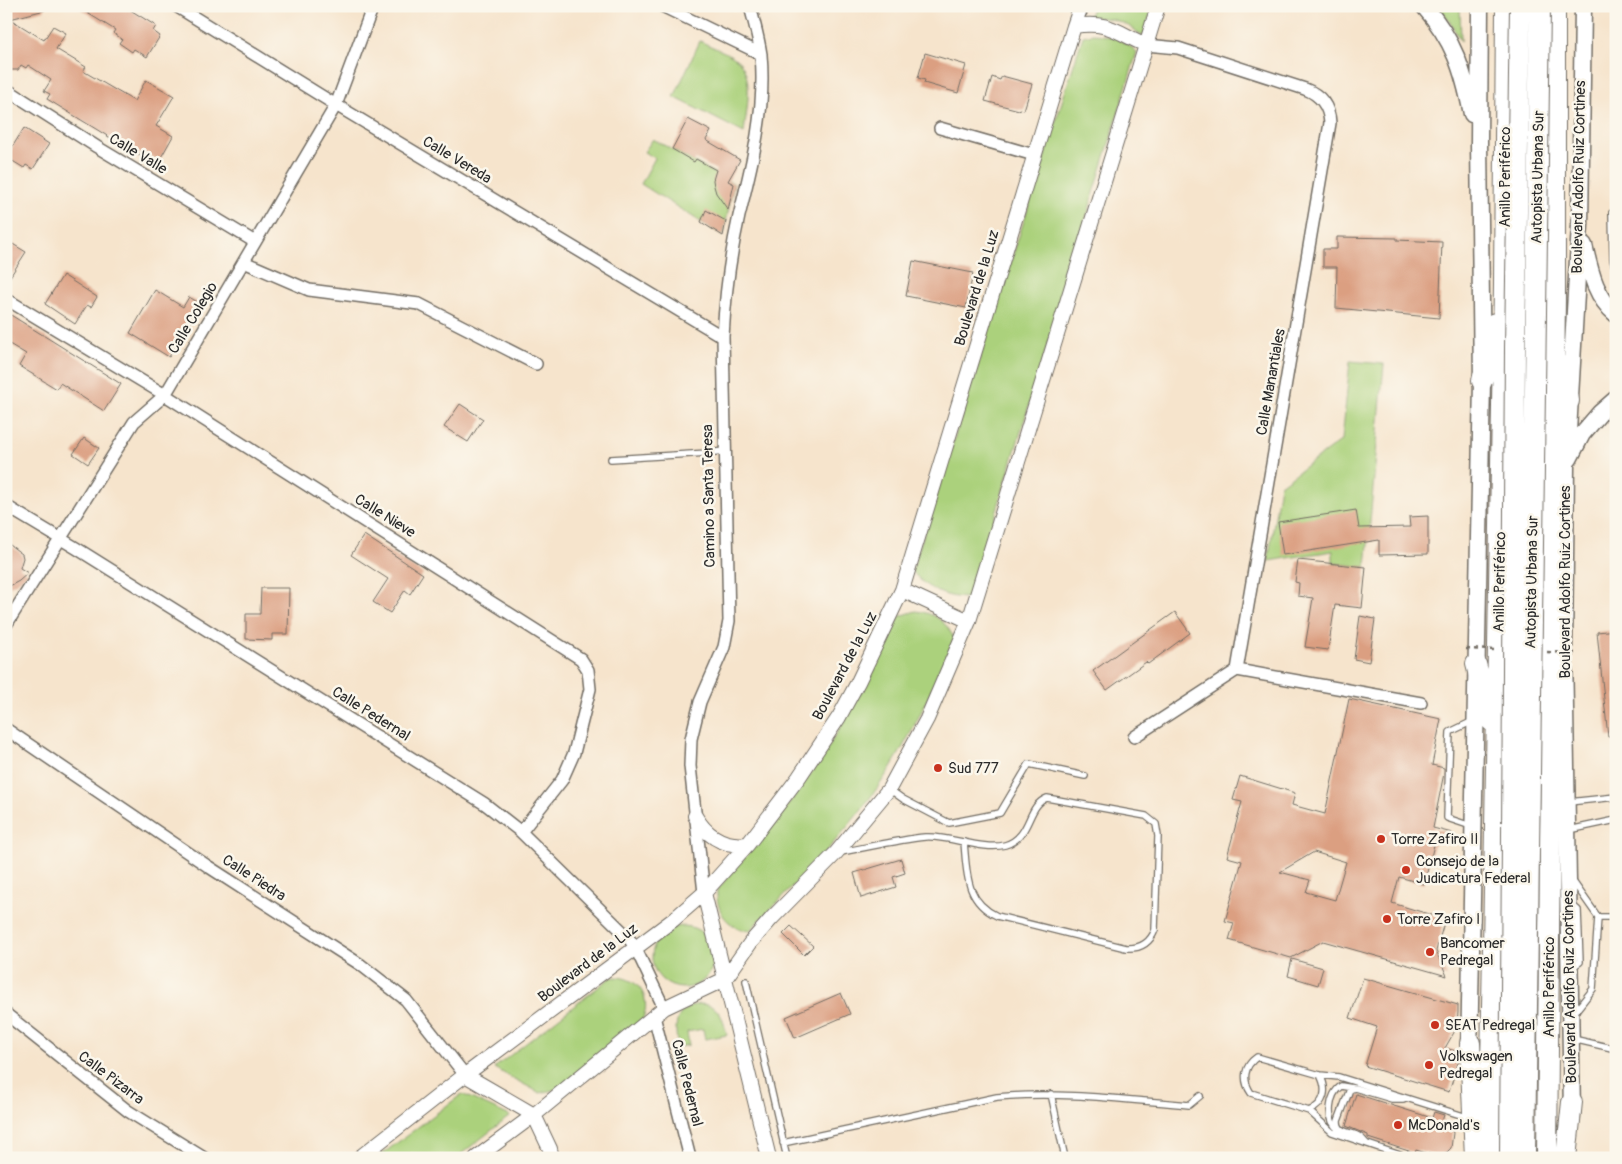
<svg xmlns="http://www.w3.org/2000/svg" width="1622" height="1164" viewBox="0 0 1622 1164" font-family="Pangolin,sans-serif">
  <rect width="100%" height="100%" fill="#fbf7ec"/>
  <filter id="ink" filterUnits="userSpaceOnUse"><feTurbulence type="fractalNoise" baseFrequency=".02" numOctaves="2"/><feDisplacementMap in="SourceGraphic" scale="10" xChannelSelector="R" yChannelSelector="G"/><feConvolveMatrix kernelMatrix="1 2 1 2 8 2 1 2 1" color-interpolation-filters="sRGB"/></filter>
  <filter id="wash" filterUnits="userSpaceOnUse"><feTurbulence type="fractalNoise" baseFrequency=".0096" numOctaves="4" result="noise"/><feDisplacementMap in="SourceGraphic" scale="20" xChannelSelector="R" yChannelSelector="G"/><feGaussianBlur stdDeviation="1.12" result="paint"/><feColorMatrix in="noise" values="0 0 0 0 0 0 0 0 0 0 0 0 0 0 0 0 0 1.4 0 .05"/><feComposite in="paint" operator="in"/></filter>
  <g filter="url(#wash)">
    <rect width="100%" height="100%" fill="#f6e4cc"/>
    <path fill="#abd17b" stroke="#6b7e53" d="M1093,6H1153L1143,37C1127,22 1111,16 1088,18Z
      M1438,6H1460L1461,41L1446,16Z
      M1093,34C1110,35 1124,40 1137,52L970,598C946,598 927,590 912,571L1083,36Z
      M700,41C711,47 725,51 735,58C756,73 746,111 744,133L674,97Z
      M653,139L734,184L723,236L641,184L655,158L644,152Z
      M1350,361L1384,364L1366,567L1333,563V551L1268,561L1280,485L1342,440Z
      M916,611C935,613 947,622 954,639C932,690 910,741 878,787C841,840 794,885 749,931C727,927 716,912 717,890C740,862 766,835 788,805C832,746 869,682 900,616Z
      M652 957a31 31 0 1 1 62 0a31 31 0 1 1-62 0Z
      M617,977C640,979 651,998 643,1019L562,1088L540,1093L494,1068L610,978Z
      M699,1004C721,1005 722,1017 727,1035L705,1039L703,1029L687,1032L689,1045L678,1047C674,1026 674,1009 699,1004Z
      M462,1094L510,1116L456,1158H377Z"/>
    <g id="blocks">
      <path fill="#db9f81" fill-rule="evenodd" d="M6,6H44L45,10L10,19L44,40L53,26L66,33L56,49L86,67L83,71L134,101L146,80L174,96L156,126L173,136L159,161L143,151L140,156L47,99L50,94L44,91L51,80L28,65L26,68L21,65L18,70H9V52L6,50Z
        M76,6H124L156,26L153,31L160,36L147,57L134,49L132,52L119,43L122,39L113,33L115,30Z
        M925,53L966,65L958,93L924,83L925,80L918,78Z
        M1002,76L1032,84L1024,110L1020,109L1019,110L985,101L992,77L1000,80Z
        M688,119L711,131L706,140L740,160L728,181L734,184L728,210L716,193L714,186L713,180L716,170L696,159L694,162L672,149Z
        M24,128L49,144L33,169L26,165L24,168L6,157Z
        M706,210L726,221L723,236L701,222Z
        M1337,237L1397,238V240L1442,242L1439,318L1336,308L1337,267H1323V249H1337Z
        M6,240L26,252L6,283Z
        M913,261L973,273L966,308L906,296Z
        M63,275L97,297L91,307L87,305L75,324L45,304Z
        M155,290L183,307L189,297L201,304L169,357L130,333Z
        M6,312L121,384L104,411L60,383L57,389L19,366L26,354L6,342Z
        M460,404L483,419L468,442L444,427Z
        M84,438L99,448L88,464L73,454Z
        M1356,510L1359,528L1410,527L1409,517L1428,516V554L1379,555V540L1283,555L1278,522Z
        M364,535L423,574L410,594L405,590L390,613L373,602L388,579L351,555Z
        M6,542L22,554L23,558L20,568L28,573L19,581L6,588Z
        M1298,560L1366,567L1362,608L1335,605L1328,650L1305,647L1313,598L1298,596L1299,583L1295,582Z
        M261,588H289L288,634H272V640L246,639V614H260Z
        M1175,612L1190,633L1148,664L1146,662L1107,690L1093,671Z
        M1360,616L1375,619L1369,662L1354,659Z
        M1616,630V737H1608L1597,632Z
        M1349,699L1441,719L1432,765L1444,768V773L1433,828L1452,833L1434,845L1424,884L1399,877L1392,903L1445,919L1436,951L1447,976L1323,941L1291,958L1229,940L1234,923L1225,921L1242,861L1227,857L1242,802L1233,800L1240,776L1295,793L1292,805L1325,814ZM1314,852L1346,862L1335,900L1306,892L1310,880L1280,872Z
        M901,859L905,873L893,877L896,887L861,898L854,873Z
        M791,926L813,946L804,955L783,934Z
        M1292,959L1323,968L1318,985L1288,976Z
        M1363,978L1458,1005V1013L1456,1029L1445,1048L1459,1052V1060L1449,1092L1365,1066L1377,1027L1350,1018Z
        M841,993L850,1014L795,1038L786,1017Z
        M1356,1094L1432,1118L1434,1112L1444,1115L1442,1121L1449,1123L1453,1133L1451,1148L1447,1152L1439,1157L1416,1150L1415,1153L1368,1138V1135L1346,1126Z"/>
    </g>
  </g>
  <g filter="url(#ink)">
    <use href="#blocks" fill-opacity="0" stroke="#726c63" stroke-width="1"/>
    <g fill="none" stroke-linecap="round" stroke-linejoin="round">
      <g stroke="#726c63" stroke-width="8">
        <path id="service" d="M1616,213H1612L1613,260L1616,271
          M611,459L708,453L724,451
          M889,789L903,799L949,823L1000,813L1029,764L1085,776
          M1569,802L1616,797
          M1471,826L1447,818L1450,732L1473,721
          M1569,830L1616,820
          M841,852C869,847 897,840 925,837C949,835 983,851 1005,845C1032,837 1026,806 1047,798L1146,816L1156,824L1158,836L1155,930C1150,943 1140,949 1126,948L997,916C965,901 967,873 964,842
          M1572,880L1598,917L1593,989L1574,1013
          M1598,917H1616
          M1571,968L1580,962L1578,910L1572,905
          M746,981L787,1158
          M1573,1039L1616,1049
          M1051,1094L1065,1158
          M1309,1111C1325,1104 1328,1090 1320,1075
          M1339,1130C1325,1120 1329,1094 1341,1086L1353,1088
          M783,1143L997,1097C1061,1091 1126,1100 1189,1105L1200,1096
          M1366,1143C1364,1141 1362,1138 1360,1137C1351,1131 1338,1134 1338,1121L1350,1089L1355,1088L1392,1099H1403
          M1409,1158L1332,1132L1309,1111L1251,1093C1242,1080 1244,1066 1257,1057L1320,1075L1339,1077L1467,1117"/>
      </g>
      <g stroke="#726c63" stroke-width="14">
        <path id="minor" d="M176,6L336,105L723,337
          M662,6L761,54
          M1146,45L1178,48L1305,89C1321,95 1329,106 1330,123L1237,670
          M6,89L97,147L255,242
          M940,128L1034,155
          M244,262L309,290L419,304L536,364
          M6,299L165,395L581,659L588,670L590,689L574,753L562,780L521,832
          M6,506L76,548L485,804L521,832L627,936L635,947L664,1008
          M6,625L134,422L165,395L336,105L373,6
          M1237,670L1421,703
          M6,729L209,867L361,965L406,1000L465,1075
          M1134,737L1237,670
          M704,893L690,766L691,739L700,702L724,647L729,621L723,337C725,297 730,256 739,216C752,164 766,110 761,55C759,39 754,22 750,6
          M6,1014L128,1111L204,1158
          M654,1016L690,1158"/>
      </g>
      <g stroke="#726c63" stroke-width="16">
        <path id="tertiary" d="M1074,26C1110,21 1116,32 1146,45
          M902,590L969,621
          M695,816C707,837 724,847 748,844
          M704,893L769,1158
          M465,1075L534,1115L550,1149L552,1158
          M359,1158L465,1075L673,920L704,893L748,844L799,777L839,717L858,682L902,590L1074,26L1081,6
          M476,1158L534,1115L664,1008L725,979L751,942L772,918L836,853L889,789L927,719L969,621L1158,6"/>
      </g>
      <g stroke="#726c63" stroke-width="19">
        <path id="secondary" d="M1078,6L1079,10
          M1424,6C1454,41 1463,69 1472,114
          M1584,245C1590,270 1595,297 1616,314
          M1569,459L1582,434L1600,413L1616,399
          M1469,1056L1482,381L1479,143L1480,6
          M1572,1113L1564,651L1566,466L1580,225L1583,6"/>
      </g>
      <g stroke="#726c63" stroke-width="22">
        <path id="motorway" d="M1564,366L1569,401
          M1482,381L1495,323
          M1476,664L1491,721
          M1470,1043L1475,1158
          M1491,1158V1067L1504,285L1506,6
          M1547,1158L1555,292V6
          M1566,1158L1572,1102"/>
      </g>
      <use href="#service" stroke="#fff" stroke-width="5.5"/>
      <use href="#minor" stroke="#fff" stroke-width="11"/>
      <use href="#tertiary" stroke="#fff" stroke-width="14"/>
      <use href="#secondary" stroke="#fff" stroke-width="16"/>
      <use href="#motorway" stroke="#fff" stroke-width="20"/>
      <g stroke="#726c63" stroke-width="22" stroke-linecap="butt">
        <path id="motorway-bridge" d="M1510,1158L1515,348L1520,6
          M1525,1158L1540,6"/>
      </g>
      <path stroke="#726c63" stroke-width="2.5" stroke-dasharray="4 4" stroke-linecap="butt" d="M1466,649L1497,650
        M1547,652L1575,653"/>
      <use href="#motorway-bridge" stroke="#fff" stroke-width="20"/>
    </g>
  </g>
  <g fill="#c8321e" stroke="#fbf7ec" stroke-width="2">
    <circle cx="938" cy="768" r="5"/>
    <circle cx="1381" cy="839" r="5"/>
    <circle cx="1406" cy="870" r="5"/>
    <circle cx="1387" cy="919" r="5"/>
    <circle cx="1430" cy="952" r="5"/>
    <circle cx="1435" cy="1025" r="5"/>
    <circle cx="1429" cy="1065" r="5"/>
    <circle cx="1398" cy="1125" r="5"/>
  </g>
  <g text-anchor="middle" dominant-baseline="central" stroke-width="5" stroke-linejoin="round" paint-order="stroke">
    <g font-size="15" fill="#2b2b2b" stroke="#fbf7ec">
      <text transform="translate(138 154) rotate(31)">Calle Valle</text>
      <text transform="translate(457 160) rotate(31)">Calle Vereda</text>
      <text transform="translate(1505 177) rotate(-90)">Anillo Periférico</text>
      <text transform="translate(1538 177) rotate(-89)">Autopista Urbana Sur</text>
      <text transform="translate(1579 177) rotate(-89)">Boulevard Adolfo Ruiz Cortines</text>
      <text transform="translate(977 288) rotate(-73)">Boulevard de la Luz</text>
      <text transform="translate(193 318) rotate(-59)">Calle Colegio</text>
      <text transform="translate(1271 382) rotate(-80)">Calle Manantiales</text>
      <text transform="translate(709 496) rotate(-91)">Camino a Santa Teresa</text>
      <text transform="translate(385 516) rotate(32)">Calle Nieve</text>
      <text transform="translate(1500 582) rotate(-89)">Anillo Periférico</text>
      <text transform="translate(1532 582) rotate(-89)">Autopista Urbana Sur</text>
      <text transform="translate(1565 582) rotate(-90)">Boulevard Adolfo Ruiz Cortines</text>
      <text transform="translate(845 666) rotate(-62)">Boulevard de la Luz</text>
      <text transform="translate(371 714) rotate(32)">Calle Pedernal</text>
      <text transform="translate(254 878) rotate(33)">Calle Piedra</text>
      <text transform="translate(588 963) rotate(-37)">Boulevard de la Luz</text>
      <text transform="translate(1549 987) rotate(-90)">Anillo Periférico</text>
      <text transform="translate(1570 987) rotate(-91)">Boulevard Adolfo Ruiz Cortines</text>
      <text transform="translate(111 1078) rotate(37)">Calle Pizarra</text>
      <text transform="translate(687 1083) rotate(76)">Calle Pedernal</text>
    </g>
    <g font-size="15" fill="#2b2b2b" stroke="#fbf7ec" text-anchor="start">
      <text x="948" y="768">Sud 777</text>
      <text x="1391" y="839">Torre Zafiro II</text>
      <text x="1416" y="861">Consejo de la<tspan x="1416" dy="17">Judicatura Federal</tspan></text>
      <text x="1397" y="919">Torre Zafiro I</text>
      <text x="1440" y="943">Bancomer<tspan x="1440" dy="17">Pedregal</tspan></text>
      <text x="1445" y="1025">SEAT Pedregal</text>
      <text x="1439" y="1056">Volkswagen<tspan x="1439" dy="17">Pedregal</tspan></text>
      <text x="1408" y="1125">McDonald's</text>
    </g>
  </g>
  <rect width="1622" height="1164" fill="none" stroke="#fbf7ec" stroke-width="25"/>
</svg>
